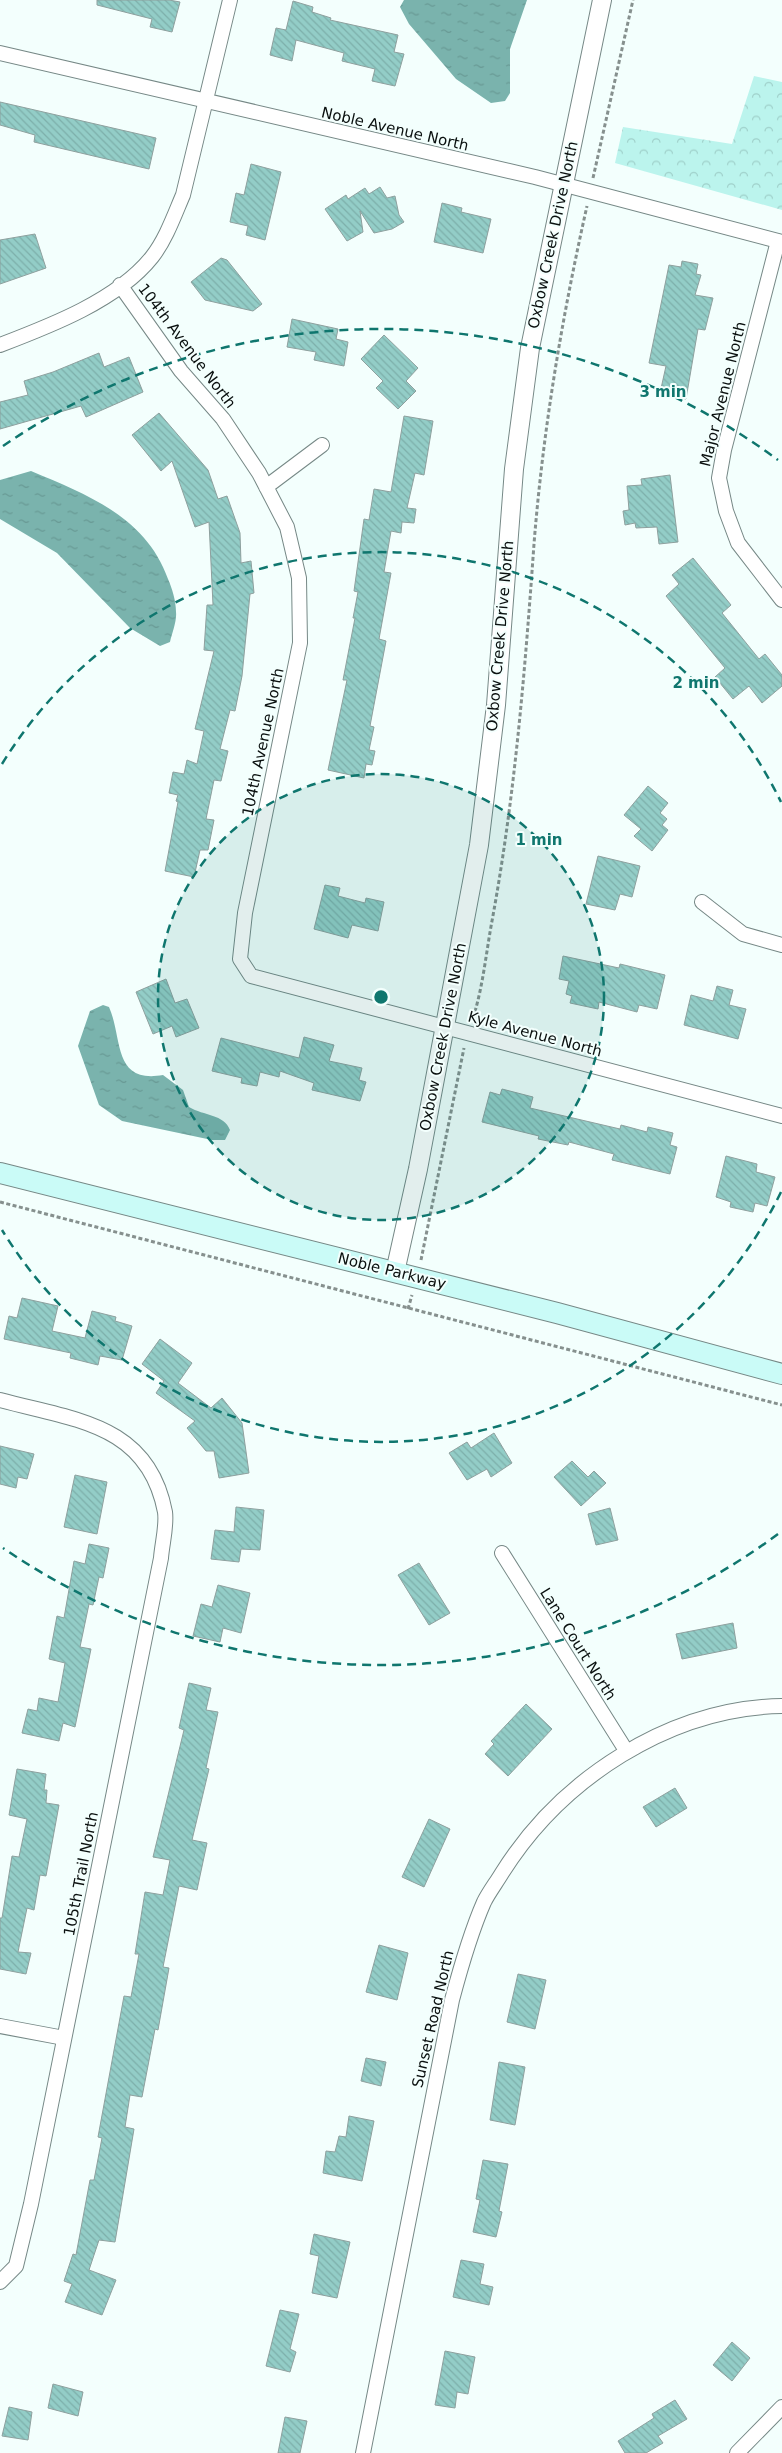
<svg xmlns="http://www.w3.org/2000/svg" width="782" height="2453" viewBox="0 0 782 2453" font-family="'DejaVu Sans',sans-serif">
  <defs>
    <pattern id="forest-crowns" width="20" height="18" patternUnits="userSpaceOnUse" patternTransform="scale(1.25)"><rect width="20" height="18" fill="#bbf4ed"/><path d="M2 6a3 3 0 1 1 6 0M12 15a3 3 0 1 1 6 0" fill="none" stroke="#9fd0ca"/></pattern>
    <pattern id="water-ripples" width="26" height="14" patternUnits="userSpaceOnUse" patternTransform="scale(1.25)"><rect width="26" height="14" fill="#7ab3ad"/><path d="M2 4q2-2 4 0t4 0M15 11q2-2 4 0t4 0" fill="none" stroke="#689994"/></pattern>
    <pattern id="building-back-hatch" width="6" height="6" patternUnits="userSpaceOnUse" patternTransform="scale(1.25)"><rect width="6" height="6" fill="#93cdc7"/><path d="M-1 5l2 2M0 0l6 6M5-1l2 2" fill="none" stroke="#7dafaa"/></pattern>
  </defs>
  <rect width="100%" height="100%" fill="#f3fffd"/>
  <path fill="url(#forest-crowns)" d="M754,76L782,82V210L615,163L623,127L732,144Z"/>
  <path fill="url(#water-ripples)" d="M404,0H527L510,49V93L505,101L491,103L456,79L409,24L400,7Z
    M31,471C88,495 146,517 168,579C172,588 176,601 176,612C177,621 172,633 170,642L160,646L130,628L57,553L0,519V480Z
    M103,1005L109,1007C123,1038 112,1084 163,1075L183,1090L189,1107C204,1116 224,1114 230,1130L225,1140H212L122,1121L99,1105L78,1046L90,1011Z"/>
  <path fill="url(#building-back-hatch)" stroke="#8ea09e" d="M97,0H169L180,2L172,32L150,27L152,19L97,5Z
    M293,1L313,7L312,12L331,18L330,20L398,35L394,52L404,54L395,86L372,81L375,69L342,61L344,53L296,40L292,61L270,55L276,28L286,30Z
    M0,102L156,138L149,169L34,142L35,135L0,125Z
    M251,164L281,172L265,240L246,235L248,226L230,222L236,193L244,195Z
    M380,187L387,198L395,196L399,215L404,222L392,229L374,233L360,211L363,232L347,241L325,209L346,195L348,199L365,188L369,194Z
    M442,203L462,208L461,212L491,219L483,253L434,242Z
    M35,234L46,268L0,284V240Z
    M221,258L227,260L262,304L253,311L205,300L191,282Z
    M682,261L698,264L696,274L701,275L695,295L713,298L705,330L698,329L686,399L660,393L666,366L649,363L669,265L681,267Z
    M292,319L338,329L336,339L348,342L344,366L314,360L316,352L287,347Z
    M384,335L418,368L406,381L416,391L398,409L376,388L383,381L361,359Z
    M99,353L104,367L129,357L143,392L86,417L81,406L0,429V402L28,395L24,381L53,372Z
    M159,413L208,470L218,499L227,496L240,533L241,563L251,561L254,593L250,594L242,676L235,711L230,710L220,749L228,751L221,781L214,780L206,819L214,820L208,850H200L194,877L165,871L178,802L176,801L178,795L169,793L173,772L184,774L187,760L197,764L204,731L195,729L214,651L204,650L207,605H213L209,522L195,527L172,461L161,471L132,435Z
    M404,416L433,421L424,475L415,473L407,508L416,509L414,523L402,522L401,533L391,531L384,572L391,573L379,639L386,641L370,726L374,727L369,750L375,751L372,765L366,764L364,778L328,770L347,680H343L355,618H353L358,592L354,591L364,519L369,520L374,489L391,492Z
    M670,475L678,542L659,544L657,527L636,528L635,523L625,525L623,511L629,510L627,486L642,485L641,479Z
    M693,558L731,605L722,613L759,659L765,654L782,675V686L762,703L749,686L733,699L715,677L725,668L666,596L679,584L672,575Z
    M648,786L668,803L660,813L667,819L662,825L668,830L652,851L634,836L641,829L624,815Z
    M598,856L640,866L632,897L620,894L615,910L586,904Z
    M325,885L340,888L338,896L365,903L366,898L384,902L378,931L352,925L348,938L314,929Z
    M563,956L619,968L620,964L665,975L657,1009L639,1005L637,1012L599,1002L598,1009L570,1003L572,996L566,994L569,981L559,979Z
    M166,979L175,1003L187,999L199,1028L176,1037L172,1026L153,1034L136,992Z
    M717,986L733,990L729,1005L746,1009L738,1039L684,1025L691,995L713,1001Z
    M304,1037L334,1045L329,1061L362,1068L359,1080L366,1082L360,1101L312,1090L314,1083L280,1071L279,1077L260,1072L257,1086L241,1083L242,1078L212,1071L221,1038L299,1058Z
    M502,1089L533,1097L530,1108L620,1129L621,1125L647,1132L648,1127L673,1133L670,1145L677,1147L670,1174L612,1160L614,1154L569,1142L568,1145L538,1139L539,1136L482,1122L490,1092L500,1095Z
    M726,1156L757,1164L756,1172L775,1177L767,1206L755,1203L753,1212L730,1207L731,1202L716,1197Z
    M22,1298L58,1306L52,1331L85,1338L92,1311L116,1317L115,1321L132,1326L122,1360L100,1356L98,1365L70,1358L71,1353L4,1339L9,1316L17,1318Z
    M160,1339L192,1363L178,1383L211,1408L222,1398L242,1423L249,1473L219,1478L214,1451H206L187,1428L195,1421L156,1393L164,1381L142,1364Z
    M494,1433L512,1463L491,1477L487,1469L467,1480L449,1453L467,1442L471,1448Z
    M0,1446L34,1454L27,1479L18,1477L16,1488L0,1484Z
    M572,1461L588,1477L594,1471L606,1483L581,1506L554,1477Z
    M75,1475L107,1482L97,1534L64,1527Z
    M236,1507L264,1510L260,1550L241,1549L239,1562L211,1559L215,1530L234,1532Z
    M610,1508L618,1540L596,1545L588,1514Z
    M89,1544L109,1548L103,1578L99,1577L93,1605L89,1604L80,1647L91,1649L75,1727L63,1723L59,1741L22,1733L28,1709L37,1711L39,1698L58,1702L65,1663L49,1659L57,1616L64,1618L74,1561L85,1564Z
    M419,1563L450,1613L429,1625L398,1575Z
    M218,1585L250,1593L241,1633L223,1628L220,1642L193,1636L201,1604L212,1607Z
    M733,1623L737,1648L682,1659L676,1634Z
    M189,1683L211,1688L206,1710L218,1712L206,1768L209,1769L192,1840L207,1843L197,1890L179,1886L163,1967L169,1968L158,2030L155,2029L142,2097L130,2095L125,2127L134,2129L115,2242L99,2240L89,2270L116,2280L102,2315L65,2302L72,2284L64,2281L73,2254L76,2255L90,2180H94L102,2138L98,2137L124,1996L131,1997L139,1954H135L145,1892L163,1895L170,1860L153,1857L184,1730L179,1728Z
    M526,1704L552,1729L508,1776L485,1754L494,1744L491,1741Z
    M17,1769L46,1774L44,1790H47L46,1803L59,1805L46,1876L40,1875L34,1910L27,1908L18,1952L31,1953L26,1974L0,1969V1918H2L12,1856L19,1857L27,1819L9,1815Z
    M675,1788L687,1808L656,1827L643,1807Z
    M429,1819L450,1829L424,1887L402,1877Z
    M379,1945L408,1953L397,2000L366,1992Z
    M518,1974L546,1980L535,2029L507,2022Z
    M366,2058L386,2062L381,2086L361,2081Z
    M499,2062L525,2067L515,2125L490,2120Z
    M349,2116L374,2121L362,2181L323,2173L326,2151L335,2152L339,2136L346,2137Z
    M483,2160L508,2164L499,2211L502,2212L496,2237L473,2232L480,2200L476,2199Z
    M314,2234L350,2242L337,2298L312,2293L319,2256L310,2254Z
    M461,2260L484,2264L480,2284L493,2287L489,2305L453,2297Z
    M280,2310L299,2314L290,2349L296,2352L290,2372L266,2366Z
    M732,2342L750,2358L732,2381L713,2365Z
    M445,2351L475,2357L468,2394L457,2392L455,2408L435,2405Z
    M53,2384L83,2392L78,2416L48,2408Z
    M675,2400L687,2419L658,2436L663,2443L646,2453H625L618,2441L654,2418L652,2414Z
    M9,2407L32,2412L28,2440L2,2436Z
    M285,2417L307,2421L300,2453H278Z"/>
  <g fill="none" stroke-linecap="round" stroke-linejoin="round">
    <g stroke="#768886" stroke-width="16">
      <path id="minor" d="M0,53L535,177L782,242
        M778,241L724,450L719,478L726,511L738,543L782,600
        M120,285L181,371L223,419L259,473L287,527L299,578L300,643L245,913L240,959L251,976L782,1116
        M0,345C50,326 118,300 152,257C166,239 174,216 183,195L230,0
        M266,487L322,445
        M702,902L743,934L782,945
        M0,1400C73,1420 148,1423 165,1512C167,1526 162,1544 161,1558L31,2204L16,2266L0,2282
        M502,1553L627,1752
        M0,2026L64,2038
        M363,2453L452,2000C461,1966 470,1934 484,1902C489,1892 496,1883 502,1873C561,1779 669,1708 782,1706
        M737,2453L782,2407"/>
    </g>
    <g stroke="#768886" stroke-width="20">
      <path id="tertiary" d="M395,1272L418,1169L479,845L496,705L514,469L530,348L602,0"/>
    </g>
    <g stroke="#768886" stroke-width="22">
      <path id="secondary" d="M0,1173L557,1313L782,1374"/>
    </g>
    <path stroke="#86908e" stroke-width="3" stroke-dasharray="4 2.5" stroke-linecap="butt" d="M593,178L633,0
      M473,1018C483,987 486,953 492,921C515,796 525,670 534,544C543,430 562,317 587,206
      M0,1202L782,1405
      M421,1260L464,1048
      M408,1309L412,1295"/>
    <use href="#minor" stroke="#fff" stroke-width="14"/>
    <use href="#tertiary" stroke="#fff" stroke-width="18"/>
    <use href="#secondary" stroke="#cafbf7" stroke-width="20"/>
  </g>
  <circle cx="381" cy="997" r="223" fill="#0f766e" fill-opacity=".12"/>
  <g fill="none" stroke="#0f766e" stroke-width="2.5" stroke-dasharray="9 6">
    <circle cx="381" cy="997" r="223"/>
    <path d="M781 1192A445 445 0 0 1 2 1230M2 764A445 445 0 0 1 781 802"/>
    <path d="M778 1534A668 668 0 0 1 3 1548M3 446A668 668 0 0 1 778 460"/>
  </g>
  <g text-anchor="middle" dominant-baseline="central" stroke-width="4" stroke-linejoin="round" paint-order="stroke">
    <g font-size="15" fill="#0a100f" stroke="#f3fffd">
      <text transform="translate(395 129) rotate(13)">Noble Avenue North</text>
      <text transform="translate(553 235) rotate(-78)">Oxbow Creek Drive North</text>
      <text transform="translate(187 346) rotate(53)">104th Avenue North</text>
      <text transform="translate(723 394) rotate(-76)">Major Avenue North</text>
      <text transform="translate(500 636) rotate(-85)">Oxbow Creek Drive North</text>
      <text transform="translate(263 742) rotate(-78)">104th Avenue North</text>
      <text transform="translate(535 1034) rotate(15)">Kyle Avenue North</text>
      <text transform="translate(443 1037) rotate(-79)">Oxbow Creek Drive North</text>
      <text transform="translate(392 1271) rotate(14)">Noble Parkway</text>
      <text transform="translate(578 1644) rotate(58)">Lane Court North</text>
      <text transform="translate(81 1874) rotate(-79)">105th Trail North</text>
      <text transform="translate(433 2019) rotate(-77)">Sunset Road North</text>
    </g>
  </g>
  <circle cx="381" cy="997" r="8" fill="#0f766e" stroke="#f3fffd" stroke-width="2.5"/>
  <g font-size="15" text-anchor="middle" font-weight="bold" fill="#0f766e" stroke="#f3fffd" stroke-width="4" stroke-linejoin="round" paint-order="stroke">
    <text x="663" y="397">3 min</text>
    <text x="696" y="688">2 min</text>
    <text x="539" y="845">1 min</text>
  </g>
</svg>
